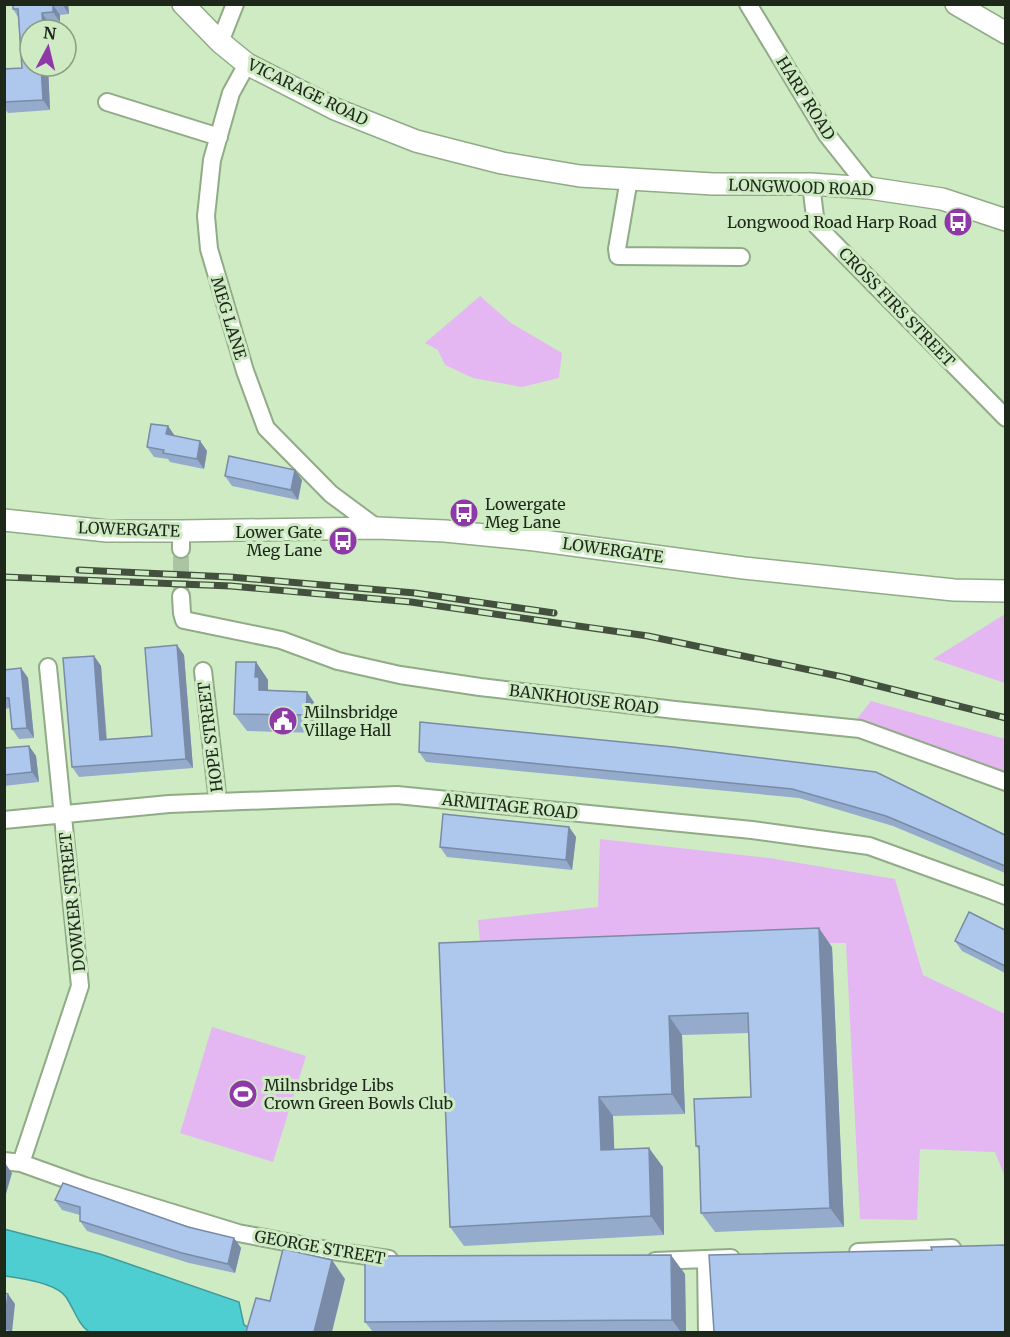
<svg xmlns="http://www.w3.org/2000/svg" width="1010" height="1337" viewBox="0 0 1010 1337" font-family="Merriweather,serif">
  <rect width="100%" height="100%" fill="#ceebc4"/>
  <path fill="#e4b7f3" d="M480,296L511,323L562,353L559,378L522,387L473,378L445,365L438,350L425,343Z
    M1005,614V683L933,659Z
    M871,701L1005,739V773L856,720Z
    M600,839L769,858L895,879L923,975L1005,1014V1177L995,1152L920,1149L917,1220L860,1219L846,943L480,942L478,920L598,907Z
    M212,1027L306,1056L273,1162L180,1133Z"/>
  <path fill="#4fced1" stroke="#409c9a" stroke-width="1.5" d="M4,1229L100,1254L239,1302L244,1325L254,1330V1332H89C78,1324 74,1309 66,1297C56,1283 21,1278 5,1276Z"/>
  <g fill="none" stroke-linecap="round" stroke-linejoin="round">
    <path stroke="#abc4a2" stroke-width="16" stroke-dasharray="16 8" stroke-linecap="butt" d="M181,596V549"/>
    <g stroke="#90ab86" stroke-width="20">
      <path id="minor" d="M748,4L827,135L869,188
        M220,42L235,4
        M247,64L231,93L212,160L206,216L209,249L245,371L266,428L331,494L377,528
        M107,102L219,137
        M629,179L617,249L618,256L741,257
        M811,184L816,225L1006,418
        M181,531V549
        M181,596L182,613L184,620L281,640L338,661L400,675L480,687L675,710L860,729L1006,782
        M203,671L218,802
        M4,820L169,804L397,795L752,830L869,846L988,889L1006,896
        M4,1161L21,1163L85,1186L238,1233L333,1251L389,1259
        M21,1163L80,986L48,667
        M858,1252L952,1248
        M706,1259L707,1332
        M655,1261L731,1258"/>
    </g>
    <g stroke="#90ab86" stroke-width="24">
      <path id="tertiary" d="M183,4L220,42L247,64L335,109L416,141L502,163L580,176L713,184H811L869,188L942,199L1006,220
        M956,4L1006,33
        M4,520L107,531H181L377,528L445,531L535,540L744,568L954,590L1006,591"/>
    </g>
    <use href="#minor" stroke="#fff" stroke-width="16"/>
    <use href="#tertiary" stroke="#fff" stroke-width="21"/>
    <g stroke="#42503d" stroke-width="7">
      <path id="rail" d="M79,570L230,577L415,593L554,613
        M4,577L231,586L411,602L648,636L843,677L1006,718"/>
    </g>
    <use href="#rail" stroke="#ceebc4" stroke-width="4.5" stroke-dasharray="14" stroke-linecap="butt"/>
  </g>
  <path fill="#95abcc" d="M13,4H68L69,14L60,15V22L49,23V30H30V66H48L50,110L8,113L4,108V69L22,68L18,17L13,9Z
    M168,426L174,436L200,441L207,451L204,469L170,462L168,459L154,457L147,447Z
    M225,476L302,480L298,500L232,486Z
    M177,645L184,655L193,768L79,777L72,767L94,656L101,666L107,739L152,736Z
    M256,662L268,680V689L269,691L307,692L319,710V733L247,731L234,714Z
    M21,668L28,678L34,738L19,739L12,729L10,708L4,709V670Z
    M29,746L36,756L39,782L4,786V748Z
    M673,747L1005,835V873L893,826L799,798L426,762L419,752Z
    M569,827L576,837L572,870L447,857L440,847Z
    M1005,930V973L962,951L955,941Z
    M439,943L832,947L844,1227L715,1232L701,1213L699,1150L696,1146L751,1097L749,1033L682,1035L685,1114L613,1116L614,1150L663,1167L664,1235L464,1246L450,1227Z
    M55,1200L188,1227L234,1238L241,1248L235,1273L189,1263L87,1231L80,1221V1215L62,1210Z
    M685,1274L686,1332H373L365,1322Z"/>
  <path fill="#798ba6" d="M62,4H68L69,14Z
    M53,5L60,15V22L53,12Z
    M42,13L49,23V30H43Z
    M41,66H48L50,110L43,100Z
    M168,426L175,436L166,434Z
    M200,441L207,451L204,469L197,459Z
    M295,470L302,480L298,500L291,490Z
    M177,645L184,655L193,768L186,759Z
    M94,656L101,666L107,750L100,740Z
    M256,662L268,680V689L272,695L259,690L255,677Z
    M21,668L28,678L34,738L27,728Z
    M307,692L319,710V733L306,715Z
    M29,746L36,756L39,782L32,772Z
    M569,827L576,837L572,870L566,860Z
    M819,928L832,947L844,1227L830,1208Z
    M669,1016L682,1035L685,1114L672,1094Z
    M599,1097L613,1116L615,1169L601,1150Z
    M649,1148L663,1167L664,1235L651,1216Z
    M5,1163L12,1173L4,1201V1165Z
    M234,1238L241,1248L235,1273L228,1264Z
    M671,1255L685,1274L686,1332H681L672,1320Z
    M332,1260L345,1279L332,1332H314Z
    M8,1294L15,1304L12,1332H7L4,1330Z"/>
  <path fill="#adc7ed" stroke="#798ba6" stroke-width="1.5" d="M13,4H59L53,5V12L42,13L43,30H30V66H41L43,100L4,102V69L22,68L18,9H13Z
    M151,424L168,426L166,434L200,441L197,459L163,453L164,450L147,447Z
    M229,456L295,470L291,490L225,476Z
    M177,645L186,759L72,767L63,658L94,656L100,740L152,736L145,648Z
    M236,662H256L255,677H259V690L307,692L306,715L234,714Z
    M21,668L27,728L12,729L9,698H4V670Z
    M420,722L673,747L876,772L1005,835V866L886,816L792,789L419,752Z
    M29,746L32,772L4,775V748Z
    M443,814L569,827L566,860L440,847Z
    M969,912L1005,930V966L955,941Z
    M819,928L830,1208L701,1213L699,1146H696L694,1099L751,1097L748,1013L669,1016L672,1094L599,1097L601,1150L649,1148L651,1216L450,1227L439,943Z
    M63,1183L188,1227L234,1238L228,1264L182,1253L80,1221V1207L55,1200Z
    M1005,1245V1332H714L709,1255L932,1250L931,1247Z
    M283,1249L332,1260L314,1332H246L256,1298L270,1301Z
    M671,1255L672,1320L365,1322V1256Z
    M4,1293L8,1294L4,1325Z
    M4,1329L10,1330V1332H4Z"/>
  <defs>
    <g id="bus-disc" transform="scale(1.5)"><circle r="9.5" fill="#8e39a7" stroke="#ceebc4"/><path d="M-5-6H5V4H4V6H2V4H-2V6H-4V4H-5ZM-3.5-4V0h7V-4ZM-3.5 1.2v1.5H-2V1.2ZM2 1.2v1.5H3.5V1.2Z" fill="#fff"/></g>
    <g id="civic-disc" transform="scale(1.5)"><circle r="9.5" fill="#8e39a7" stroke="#ceebc4"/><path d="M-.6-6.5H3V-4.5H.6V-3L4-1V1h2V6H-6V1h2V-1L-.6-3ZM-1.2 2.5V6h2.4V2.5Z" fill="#fff"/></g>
    <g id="stadium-disc" transform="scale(1.5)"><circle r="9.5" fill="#8e39a7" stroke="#ceebc4"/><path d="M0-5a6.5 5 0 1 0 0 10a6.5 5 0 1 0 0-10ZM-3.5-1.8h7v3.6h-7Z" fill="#fff"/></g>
  </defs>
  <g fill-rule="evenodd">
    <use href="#bus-disc" x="958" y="222"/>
    <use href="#bus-disc" x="464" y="513"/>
    <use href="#bus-disc" x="343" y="541"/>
    <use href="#civic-disc" x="283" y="721"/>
    <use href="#stadium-disc" x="243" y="1094"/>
  </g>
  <g text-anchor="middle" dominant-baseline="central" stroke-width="6" stroke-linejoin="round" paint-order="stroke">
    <g font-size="16" fill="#1e281a" stroke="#ceebc4">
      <text transform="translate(308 92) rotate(26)">VICARAGE ROAD</text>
      <text transform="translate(806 98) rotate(58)">HARP ROAD</text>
      <text transform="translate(801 187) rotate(2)">LONGWOOD ROAD</text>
      <text transform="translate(897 307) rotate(46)">CROSS FIRS STREET</text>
      <text transform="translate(229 318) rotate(73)">MEG LANE</text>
      <text transform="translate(129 529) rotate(2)">LOWERGATE</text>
      <text transform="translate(613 550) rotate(8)">LOWERGATE</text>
      <text transform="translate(584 699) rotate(7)">BANKHOUSE ROAD</text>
      <text transform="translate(210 737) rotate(-97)">HOPE STREET</text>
      <text transform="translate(510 806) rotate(6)">ARMITAGE ROAD</text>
      <text transform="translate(72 902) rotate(-96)">DOWKER STREET</text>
      <text transform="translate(320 1247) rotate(10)">GEORGE STREET</text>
    </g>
    <g font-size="16" fill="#1e281a" stroke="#ceebc4" text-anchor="start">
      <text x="937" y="222" text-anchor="end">Longwood Road Harp Road</text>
      <text x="485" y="504">Lowergate<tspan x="485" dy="18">Meg Lane</tspan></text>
      <text x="322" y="532" text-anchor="end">Lower Gate<tspan x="322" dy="18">Meg Lane</tspan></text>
      <text x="304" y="712">Milnsbridge<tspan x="304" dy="18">Village Hall</tspan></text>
      <text x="264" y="1085">Milnsbridge Libs<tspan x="264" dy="18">Crown Green Bowls Club</tspan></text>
    </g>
  </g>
  <rect width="1010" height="1337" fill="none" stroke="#1e281a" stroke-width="12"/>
  <g transform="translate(48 48) rotate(7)"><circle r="28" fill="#ceebc4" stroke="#889d80" stroke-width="1.5"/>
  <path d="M0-4.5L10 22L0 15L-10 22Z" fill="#8e39a7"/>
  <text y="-9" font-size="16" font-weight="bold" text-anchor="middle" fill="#1e281a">N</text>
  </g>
</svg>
